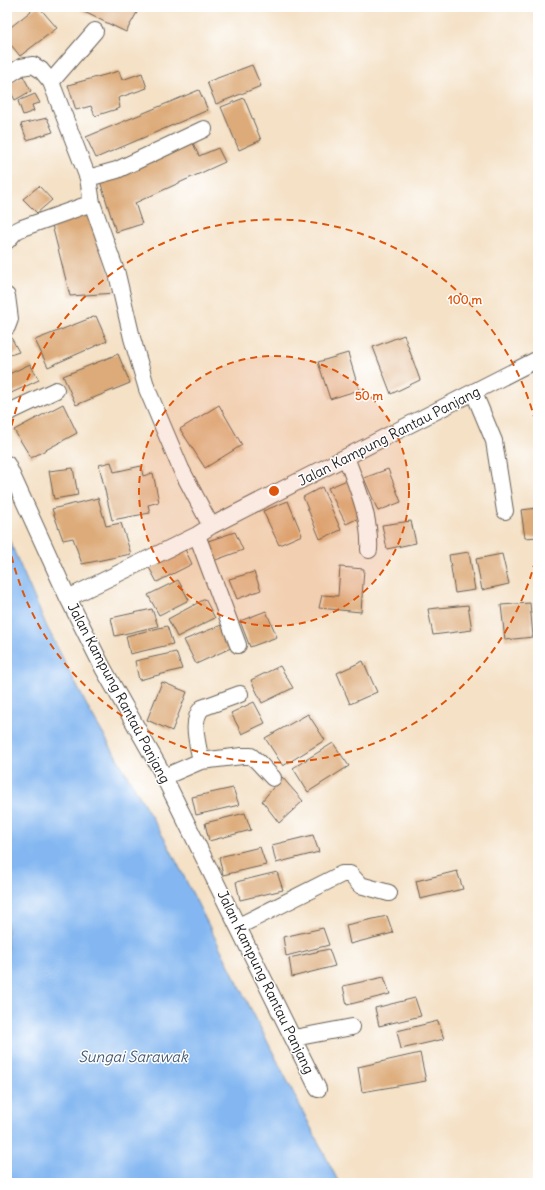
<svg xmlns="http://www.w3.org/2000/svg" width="545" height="1190" viewBox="0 0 545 1190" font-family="Delius,sans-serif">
  <rect width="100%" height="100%" fill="#fff"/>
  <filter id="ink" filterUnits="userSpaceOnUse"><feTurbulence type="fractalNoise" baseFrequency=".025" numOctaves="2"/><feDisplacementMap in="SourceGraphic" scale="8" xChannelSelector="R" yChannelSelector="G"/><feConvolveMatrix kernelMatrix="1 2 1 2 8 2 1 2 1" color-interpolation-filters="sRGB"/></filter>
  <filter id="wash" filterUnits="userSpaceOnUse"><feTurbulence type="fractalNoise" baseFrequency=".012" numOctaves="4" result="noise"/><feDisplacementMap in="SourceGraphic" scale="16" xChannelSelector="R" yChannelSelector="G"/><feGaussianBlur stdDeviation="0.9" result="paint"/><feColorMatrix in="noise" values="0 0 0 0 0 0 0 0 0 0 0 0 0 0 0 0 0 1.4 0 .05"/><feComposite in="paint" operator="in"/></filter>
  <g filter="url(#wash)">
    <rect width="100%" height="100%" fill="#f4e1c6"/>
    <path fill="#84b7f1" stroke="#506a86" d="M7,535L46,625L89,710L168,845L339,1183H7Z"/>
    <g id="blocks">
      <path fill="#ddab79" d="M36,7H39L57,28L20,56L7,40V30Z
        M82,7H140L126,32L80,10Z
        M252,65L261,86L216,104L207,82Z
        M119,71L122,80L142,73L147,88L118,98L120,108L95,116L91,106L76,110L68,85Z
        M23,76L31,91L15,100L7,85Z
        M199,90L208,110L96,158L86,137Z
        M35,94L40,103L32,105L34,111L23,115L18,101Z
        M244,98L261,140L239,150L221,107Z
        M47,118L53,132L27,140L21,124Z
        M191,139L199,156L218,148L225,162L135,203L142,224L116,232L100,181Z
        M39,186L52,200L37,213L23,199Z
        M89,213L116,293L70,296L51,221Z
        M96,316L107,341L48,367L35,340Z
        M7,330L19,352L7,356Z
        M404,335L420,380L391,394L373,347Z
        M348,353L359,390L330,399L318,362Z
        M118,354L130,383L76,405L63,376Z
        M30,364L39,380L7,395V375Z
        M63,404L77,433L31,458L14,430Z
        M219,405L242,445L205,468L180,429Z
        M111,462L114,472L141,466L143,476L153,473L159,502L148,505L150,513L112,520L99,465Z
        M73,468L78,495L54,499L49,471Z
        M388,469L401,502L378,511L364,478Z
        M347,480L363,516L346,524L328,488Z
        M322,487L341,530L320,539L303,497Z
        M98,498L106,526L121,523L131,554L82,564L73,538L63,540L52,509Z
        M288,501L302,535L279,545L263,511Z
        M538,508V537L525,538L521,510Z
        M411,521L416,543L387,549L382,525Z
        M235,532L243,550L213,561L205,542Z
        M183,545L192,564L157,582L146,562Z
        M469,552L475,590L455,593L449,555Z
        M502,554L509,584L482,590L476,559Z
        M340,567L364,569L361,612L319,608L322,595L338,596Z
        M254,572L261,590L237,599L229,579Z
        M178,580L189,600L159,615L148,595Z
        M205,599L215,618L177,637L168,619Z
        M530,603L533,637L505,640L501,605Z
        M468,605L472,630L433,635L428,609Z
        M152,609L158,626L115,636L111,618Z
        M266,611L277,637L250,647L240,621Z
        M224,624L233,647L196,664L184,640Z
        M167,626L173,644L130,654L126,636Z
        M176,652L182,669L139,680L135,661Z
        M363,661L377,692L350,704L337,673Z
        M280,666L293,688L262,703L251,680Z
        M162,682L187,692L172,731L147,720Z
        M254,702L265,723L242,734L231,713Z
        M308,714L325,740L283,766L265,738Z
        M333,743L349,766L308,792L293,768Z
        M282,777L303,801L279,823L262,801Z
        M233,788L239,805L196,815L192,797Z
        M245,813L251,830L209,841L205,823Z
        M313,835L319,852L276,863L272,845Z
        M260,847L266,865L223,875L219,857Z
        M457,871L463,889L420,899L416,881Z
        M277,872L283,890L240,900L236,882Z
        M387,916L393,933L350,944L346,925Z
        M323,928L329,945L286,956L283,937Z
        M329,949L335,966L292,977L289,958Z
        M384,977L390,994L347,1005L343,986Z
        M415,998L421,1016L379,1026L375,1008Z
        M438,1021L444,1039L401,1049L397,1031Z
        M420,1053L426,1081L362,1092L358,1067Z"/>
    </g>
  </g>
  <g filter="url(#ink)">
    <use href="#blocks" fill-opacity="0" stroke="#686158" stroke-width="1"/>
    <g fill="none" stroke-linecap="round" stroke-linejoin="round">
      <g stroke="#686158" stroke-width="18">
        <path id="street" d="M95,31L51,82L88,178L92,203L117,274L132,338L147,389L181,469L211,526
          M7,76L21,67L33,65L41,70L51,82
          M88,178L117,170L204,129
          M7,241L16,231L22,228L92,203
          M7,296L10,319L7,327
          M474,393L494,441L505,511
          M7,413L56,390
          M346,457C357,487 371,518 369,550
          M7,464L68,598
          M197,535L238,645
          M201,761C198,745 190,721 202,708L240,694
          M164,777L201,761L242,756H251L258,762L273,778
          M239,926L342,874H350L360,885L389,893
          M294,1038L352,1027
          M318,1089L159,767L103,668L68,598L197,535L211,526L538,359"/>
      </g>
      <use href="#street" stroke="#fff" stroke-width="16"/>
    </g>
  </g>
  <circle cx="274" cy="491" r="135" fill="#de560d" fill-opacity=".12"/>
  <g fill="none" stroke="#de560d" stroke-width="2" stroke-dasharray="7 5">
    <circle cx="274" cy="491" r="135"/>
    <path d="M538 549A270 270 0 0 1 7 533M7 449A270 270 0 0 1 538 433"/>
  </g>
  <g text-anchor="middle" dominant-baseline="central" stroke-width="3" stroke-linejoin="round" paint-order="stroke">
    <g font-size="14" fill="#1c1c1c" stroke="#fff">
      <text transform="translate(389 436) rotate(-27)">Jalan Kampung Rantau Panjang</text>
      <text transform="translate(119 693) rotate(62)">Jalan Kampung Rantau Panjang</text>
      <text transform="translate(266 982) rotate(64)">Jalan Kampung Rantau Panjang</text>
    </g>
    <g font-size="15" font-style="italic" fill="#465a71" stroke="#fff">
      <text x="133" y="1056">Sungai Sarawak</text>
    </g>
  </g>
  <circle cx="274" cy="491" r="6" fill="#de560d" stroke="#fff" stroke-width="2"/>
  <g font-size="12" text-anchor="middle" font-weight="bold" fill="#de560d" stroke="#fff" stroke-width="3" stroke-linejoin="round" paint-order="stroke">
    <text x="465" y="304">100 m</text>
    <text x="369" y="400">50 m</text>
  </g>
  <rect width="545" height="1190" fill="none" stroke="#fff" stroke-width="24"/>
</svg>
